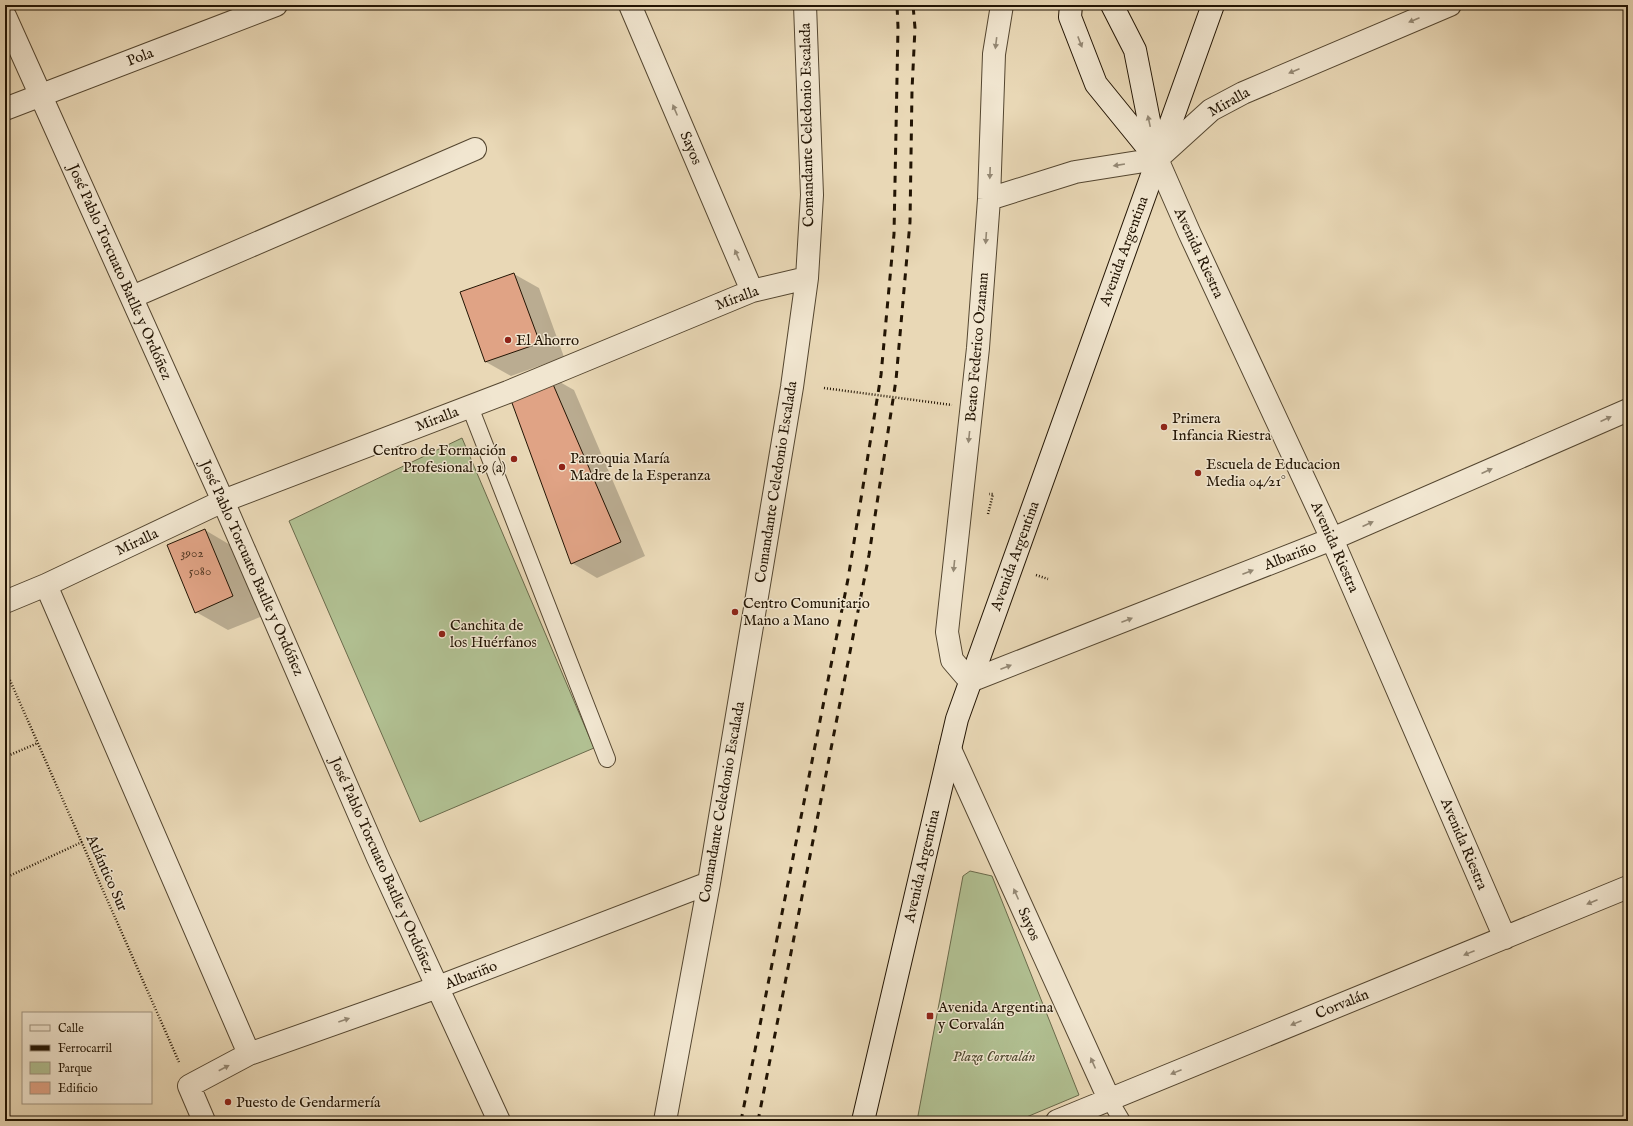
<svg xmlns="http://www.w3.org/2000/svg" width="1633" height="1126" viewBox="0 0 1633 1126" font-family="'IM FELL English',serif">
  <rect width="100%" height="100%" fill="#e9d8b6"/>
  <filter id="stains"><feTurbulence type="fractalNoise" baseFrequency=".005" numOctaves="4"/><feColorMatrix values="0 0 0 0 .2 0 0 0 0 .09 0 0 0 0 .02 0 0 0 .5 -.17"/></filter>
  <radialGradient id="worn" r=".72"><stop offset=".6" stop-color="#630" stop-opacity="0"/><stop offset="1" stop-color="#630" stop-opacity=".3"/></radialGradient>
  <path fill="#b1c092" stroke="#6a6a4b" d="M462,438L594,748L420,822L289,521Z
    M970,871L992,876L1079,1095L1017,1121H917L963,876Z"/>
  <path fill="#0003" d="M514,274L539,288L564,357L511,376L486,362L461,293Z
    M549,376L574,390L645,556L597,578L572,563Z
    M205,530L237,549L265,615L228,630L196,612Z"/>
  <path fill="#e0a385" stroke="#231504" d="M514,273L540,343L485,362L460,292Z
    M549,375L621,542L571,564L508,392Z
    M205,529L233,596L195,613L167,545Z"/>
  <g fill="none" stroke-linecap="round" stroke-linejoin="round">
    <g stroke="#544630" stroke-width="18">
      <path id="lane" d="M470,407L607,759
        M1109,1099L1122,1121"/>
    </g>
    <g stroke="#544630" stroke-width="24">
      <path id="street" d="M630,5L752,291
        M1002,5L994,54L989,199L978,348L947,632L952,660L970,681L1332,539L1628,410
        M5,16L223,501L378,858L499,1121
        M5,109L276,5
        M1157,159L1189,232L1332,539L1505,938
        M989,199L1075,172L1157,159L1211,110L1243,93L1450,5
        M132,297L475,149
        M46,585L249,1054
        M5,602L46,585L223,501L508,392L752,291L807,278
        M950,749L1109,1099
        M204,1121L189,1086L249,1054L438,987L709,883
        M665,1121L709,883L792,387L807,278L812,195L805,5
        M1057,1121L1628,887"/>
    </g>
    <g stroke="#231504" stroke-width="24">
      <path id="secondary" d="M1071,5L1070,17L1096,84L1157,159
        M1112,5L1135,50L1156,156
        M863,1121L957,719L1213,5"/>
    </g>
    <path stroke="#231504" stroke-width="2.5" stroke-dasharray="1 2" stroke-linecap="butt" d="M988,514L993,494H989
      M1036,575L1048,579
      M5,669L179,1062
      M5,757L38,743
      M5,878L82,842
      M5,1105L11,1121
      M1607,1121L1618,1117L1619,1121"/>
    <use href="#lane" stroke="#f1e6d0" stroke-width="16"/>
    <use href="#street" stroke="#f1e6d0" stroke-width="22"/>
    <use href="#secondary" stroke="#f1e6d0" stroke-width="22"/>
    <path stroke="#231504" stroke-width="3" stroke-dasharray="7 7" stroke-linecap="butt" d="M741,1121L848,579L881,375L894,234L898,27L897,5
      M758,1121L869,555L896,380L910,222L912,90L915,28L913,5"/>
    <path stroke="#231504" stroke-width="2.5" stroke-dasharray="1 2" stroke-linecap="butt" d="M824,388L952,405"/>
  </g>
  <defs><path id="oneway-solid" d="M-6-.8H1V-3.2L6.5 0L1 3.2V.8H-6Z"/></defs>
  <g fill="#948874">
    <use href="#oneway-solid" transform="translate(1414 20) rotate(157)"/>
    <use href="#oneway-solid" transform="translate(1080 42) rotate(69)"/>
    <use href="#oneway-solid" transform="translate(996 43) rotate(97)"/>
    <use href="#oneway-solid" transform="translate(1294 71) rotate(157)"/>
    <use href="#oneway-solid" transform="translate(675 110) rotate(-113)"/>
    <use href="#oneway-solid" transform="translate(1149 121) rotate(-102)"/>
    <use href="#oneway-solid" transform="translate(1119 165) rotate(171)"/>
    <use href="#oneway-solid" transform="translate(990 173) rotate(92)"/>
    <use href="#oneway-solid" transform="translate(986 238) rotate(94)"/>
    <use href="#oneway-solid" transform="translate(737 255) rotate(-113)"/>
    <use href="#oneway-solid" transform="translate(1606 419) rotate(-24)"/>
    <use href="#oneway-solid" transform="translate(969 437) rotate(96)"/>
    <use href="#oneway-solid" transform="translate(1487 471) rotate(-24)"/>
    <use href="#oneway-solid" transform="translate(1368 524) rotate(-24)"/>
    <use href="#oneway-solid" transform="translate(954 566) rotate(96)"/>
    <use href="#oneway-solid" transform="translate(1248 572) rotate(-21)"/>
    <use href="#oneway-solid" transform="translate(1127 620) rotate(-21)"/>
    <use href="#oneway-solid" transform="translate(1006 667) rotate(-21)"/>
    <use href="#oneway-solid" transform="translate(1016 894) rotate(-114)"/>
    <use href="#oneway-solid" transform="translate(1592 902) rotate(157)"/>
    <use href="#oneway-solid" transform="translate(1469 953) rotate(158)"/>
    <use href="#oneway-solid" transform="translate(344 1020) rotate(-19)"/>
    <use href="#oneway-solid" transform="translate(1296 1023) rotate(158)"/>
    <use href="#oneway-solid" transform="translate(1093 1063) rotate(-114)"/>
    <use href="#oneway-solid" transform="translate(224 1068) rotate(-28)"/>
    <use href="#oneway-solid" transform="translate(1176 1072) rotate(158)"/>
  </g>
  <g fill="#8f2418" stroke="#f1e6d0" stroke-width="1.5">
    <circle cx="508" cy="340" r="4"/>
    <circle cx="1164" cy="427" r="4"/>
    <circle cx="514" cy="459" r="4"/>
    <circle cx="562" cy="467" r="4"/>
    <circle cx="1198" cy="473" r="4"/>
    <circle cx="735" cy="612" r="4"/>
    <circle cx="442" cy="634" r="4"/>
    <rect x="926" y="1012" width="8" height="8" rx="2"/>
    <circle cx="228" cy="1102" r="4"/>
  </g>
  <g text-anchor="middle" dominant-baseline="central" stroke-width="3" stroke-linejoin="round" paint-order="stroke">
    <g font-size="13" fill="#523824">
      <text x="192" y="553">3902</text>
      <text x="200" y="571">5080</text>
    </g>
    <g font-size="15" fill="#231504" stroke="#f1e6d0">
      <text transform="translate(140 57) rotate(-21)">Pola</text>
      <text transform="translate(1229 102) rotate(-29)">Miralla</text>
      <text transform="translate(807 125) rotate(-91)">Comandante Celedonio Escalada</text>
      <text transform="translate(691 148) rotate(67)">Sayos</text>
      <text transform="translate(1124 251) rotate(-70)">Avenida Argentina</text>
      <text transform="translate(1199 253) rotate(65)">Avenida Riestra</text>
      <text transform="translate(120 272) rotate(66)">José Pablo Torcuato Batlle y Ordóñez</text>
      <text transform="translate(737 298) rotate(-20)">Miralla</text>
      <text transform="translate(977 347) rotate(-85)">Beato Federico Ozanam</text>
      <text transform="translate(437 419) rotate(-21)">Miralla</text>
      <text transform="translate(776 482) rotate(-81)">Comandante Celedonio Escalada</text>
      <text transform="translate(137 542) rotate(-25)">Miralla</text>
      <text transform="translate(1335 547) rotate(66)">Avenida Riestra</text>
      <text transform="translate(1015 556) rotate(-70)">Avenida Argentina</text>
      <text transform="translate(1290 556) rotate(-21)">Albariño</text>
      <text transform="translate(252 568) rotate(66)">José Pablo Torcuato Batlle y Ordóñez</text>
      <text transform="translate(722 802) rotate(-80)">Comandante Celedonio Escalada</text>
      <text transform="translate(1464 844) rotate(67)">Avenida Riestra</text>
      <text transform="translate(382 865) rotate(66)">José Pablo Torcuato Batlle y Ordóñez</text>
      <text transform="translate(922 866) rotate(-77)">Avenida Argentina</text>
      <text transform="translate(107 873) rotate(66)">Atlántico Sur</text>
      <text transform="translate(1029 924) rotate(66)">Sayos</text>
      <text transform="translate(471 975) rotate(-21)">Albariño</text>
      <text transform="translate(1342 1004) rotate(-22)">Corvalán</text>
    </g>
    <g font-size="15" fill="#231504" stroke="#f1e6d0" text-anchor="start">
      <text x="516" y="340">El Ahorro</text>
      <text x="1172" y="418">Primera<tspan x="1172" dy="17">Infancia Riestra</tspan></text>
      <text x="506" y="450" text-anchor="end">Centro de Formación<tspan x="506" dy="17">Profesional 19 (a)</tspan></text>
      <text x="570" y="458">Parroquia María<tspan x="570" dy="17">Madre de la Esperanza</tspan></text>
      <text x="1206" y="464">Escuela de Educacion<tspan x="1206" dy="17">Media 04/21°</tspan></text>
      <text x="743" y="603">Centro Comunitario<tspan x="743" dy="17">Mano a Mano</tspan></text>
      <text x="450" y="625">Canchita de<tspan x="450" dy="17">los Huérfanos</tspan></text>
      <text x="938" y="1007">Avenida Argentina<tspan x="938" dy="17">y Corvalán</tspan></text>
      <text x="236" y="1102">Puesto de Gendarmería</text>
    </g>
    <g font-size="15" font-style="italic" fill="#4e482f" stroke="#f1e6d0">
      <text x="994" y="1056">Plaza Corvalán</text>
    </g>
  </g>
  <rect width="1633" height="1126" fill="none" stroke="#e9d8b6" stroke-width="20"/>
  <rect x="6" y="6" width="1621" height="1114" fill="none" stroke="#231504" stroke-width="2"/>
  <rect x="10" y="10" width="1613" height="1106" fill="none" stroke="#231504"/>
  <rect x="22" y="1012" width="130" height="92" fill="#f1e6d0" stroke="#9f927e"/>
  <rect x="30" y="1025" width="20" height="6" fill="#f1e6d0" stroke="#9f927e"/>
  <text x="58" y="1032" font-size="12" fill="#231504">Calle</text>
  <rect x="30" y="1045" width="20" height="6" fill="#231504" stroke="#9f927e"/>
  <text x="58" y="1052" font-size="12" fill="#231504">Ferrocarril</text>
  <rect x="30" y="1062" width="20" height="12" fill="#b1c092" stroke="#9f927e"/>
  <text x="58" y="1072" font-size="12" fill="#231504">Parque</text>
  <rect x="30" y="1082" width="20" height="12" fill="#e0a385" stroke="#9f927e"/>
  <text x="58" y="1092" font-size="12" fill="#231504">Edificio</text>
  <rect width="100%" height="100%" filter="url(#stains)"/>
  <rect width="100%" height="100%" fill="url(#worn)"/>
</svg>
